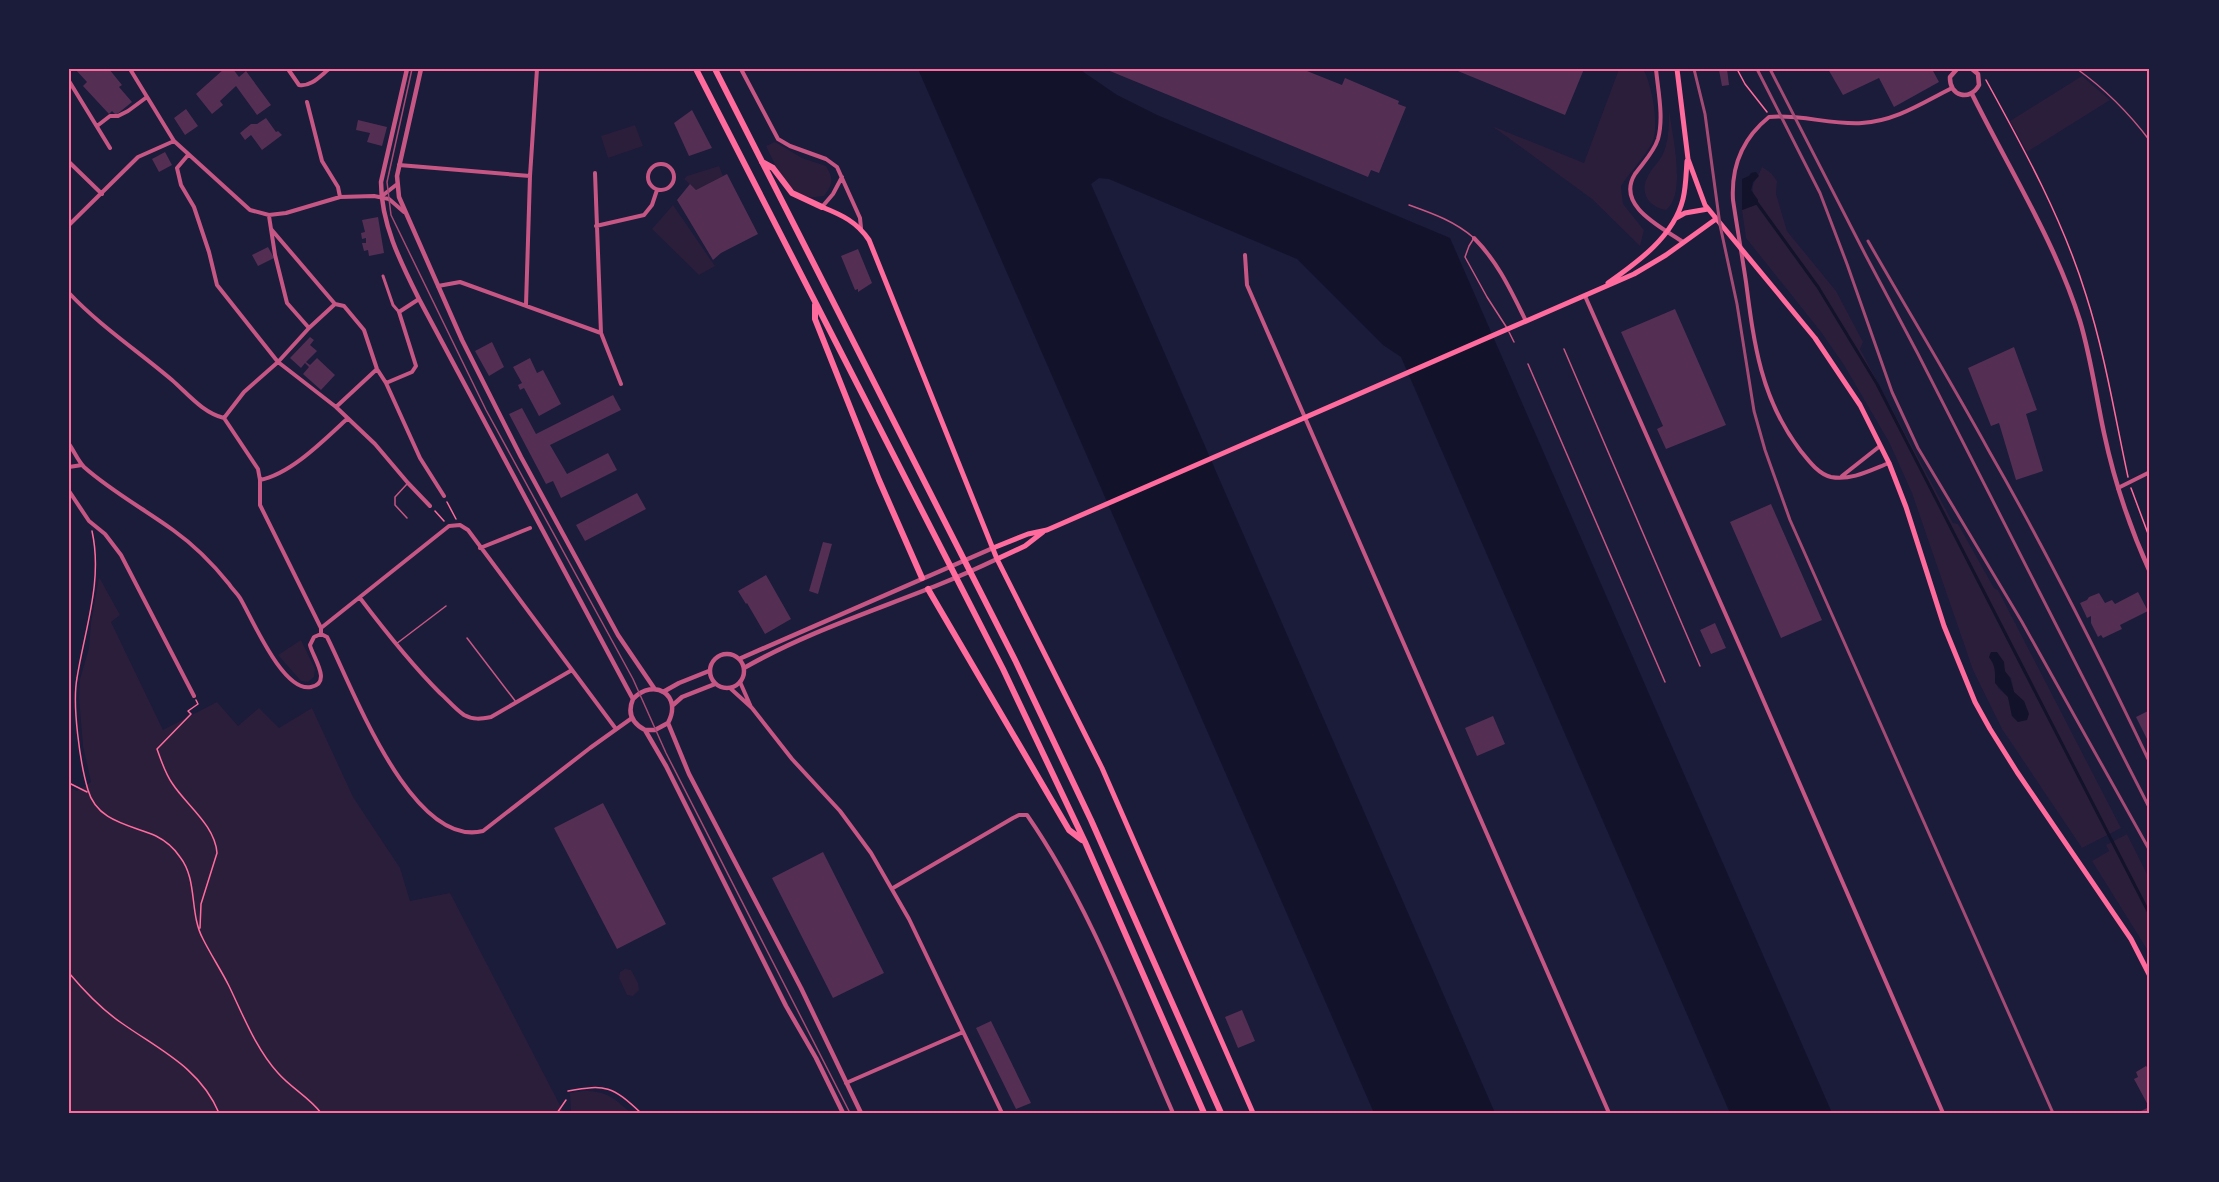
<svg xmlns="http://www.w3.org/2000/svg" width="2219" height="1182" viewBox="0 0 2219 1182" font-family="Mulish,sans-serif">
  <rect width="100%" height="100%" fill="#1b1b3a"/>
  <path fill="#2a1e3b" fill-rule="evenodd" d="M1619,69H1643C1652,84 1660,127 1652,143C1644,158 1630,172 1621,186L1623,204L1644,230L1640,246L1592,199L1492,126L1584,163Z
    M2082,76L2110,100L2027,152L2010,121Z
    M1669,110C1672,134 1687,194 1666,210C1648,207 1639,192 1648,176C1651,169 1658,163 1662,156C1669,142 1669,126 1669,110Z
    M635,125L643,146L608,158L601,136Z
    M775,142L802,158L826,166C834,179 833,184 824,196C819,196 813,198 809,197C788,194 774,163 766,146Z
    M719,166L723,176L696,190L684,179L687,176Z
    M1762,167L1771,173L1777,181L1776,194L1787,231L1836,291L1863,342L1860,349L1953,523L1958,524L1994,588L1998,590L2121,828L2082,848L2002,729L1973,670L1912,493L1889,442L1844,365L1821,332L1746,238L1742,210L1758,204C1747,184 1755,185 1762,167ZM1989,657L2011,678L2014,692L2019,699L2012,716L2008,697L1998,688L1995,678V666Z
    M673,205L715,266L699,275L652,229Z
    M99,577L120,615L111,622L163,730L217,702L238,726L259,708L279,728L312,708L353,797L400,868L410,901L450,893L564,1113H69V787L77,791L91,782L83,746L79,698L80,679L89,648L91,623Z
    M301,640L315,669L314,677L308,682L301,681L278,655Z
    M2127,834L2150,880V954L2092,861L2109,851L2106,845Z
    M625,969L631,970L638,983L639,990L633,996L627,995L619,978L620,972Z
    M583,1091C607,1091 614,1098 631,1113H571L570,1093Z"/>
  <path fill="#12122b" d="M918,69H1079L1117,95L1157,115L1450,238L1832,1113H1730L1401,357L1383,345L1297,259L1109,179L1099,178L1091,184L1495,1113H1374Z
    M1756,172L1759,176L1753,182L1751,190L1758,200V204L1742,210V179L1749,176L1751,173Z
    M1991,652H1997L2004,662L2005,671L2010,678L2014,692L2024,701L2029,714L2027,720L2018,722L2012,716L2008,697L1995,683C1995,672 1996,667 1989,657Z"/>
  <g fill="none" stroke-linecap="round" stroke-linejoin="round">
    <path stroke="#12122b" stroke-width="3" d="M1757,203L1818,287L1877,384L2150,915"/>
  </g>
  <path fill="#542f53" d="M75,69H109L122,85L119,87L132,102L116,115L112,111L109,114L83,86L87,82Z
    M224,69H233L239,77L246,71L271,105L257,115L236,86L220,101L223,105L212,114L196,94Z
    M1105,69H1302L1342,85L1345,78L1399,101L1398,104L1406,107L1379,173L1371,170L1368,177Z
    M1453,69H1584L1565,115Z
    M1727,69L1729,85L1722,86L1719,70Z
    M1828,69H1932L1939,82L1894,107L1879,78L1843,95Z
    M186,109L198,126L185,135L174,118Z
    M692,110L712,148L689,156L674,123Z
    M266,118L276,132L278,131L282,135L262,150L251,135L245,140L240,133L251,124H257Z
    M358,120L387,127L382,146L367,142L370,133L356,130Z
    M165,152L172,165L159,172L152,159Z
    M727,174L758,234L721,253L713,260L677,200L690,184L696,190Z
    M378,217L384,253L369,256L368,250L364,251L362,243H366V238L362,239L361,233L365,232L362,220Z
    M268,247L274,258L258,266L252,255Z
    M858,249L872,283L858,292V289L855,290L841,256Z
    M1675,309L1726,425L1666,449L1657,429L1663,426L1621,332Z
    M310,337L314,340L310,345L317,351L306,362L310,365L317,358L335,375L321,390L303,374L309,367L305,363L301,368L290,358Z
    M492,342L504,367L489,376L475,351Z
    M2014,347L2037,410L2026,414L2043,471L2016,480L1999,423L1991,426L1968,368Z
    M530,358L537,373L543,370L561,404L539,416L524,388L520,390L518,385L522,383L513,367Z
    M613,395L621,410L550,445L567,474L608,453L617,470L561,498L553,481L546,484L509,414L522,408L536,434Z
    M637,493L646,509L585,541L576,525Z
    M1771,504L1822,620L1781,638L1730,522Z
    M823,542L832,544L818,594L809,591Z
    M766,575L791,619L765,634L747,603L746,604L738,591Z
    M2138,592L2148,611L2120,625L2122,629L2103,638L2101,635L2098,637L2091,623V616L2087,618L2080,603L2087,600L2089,597L2099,593L2105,603L2112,600L2115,604Z
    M1715,623L1726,648L1711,654L1700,630Z
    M2150,710V745L2136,717Z
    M1493,716L1505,744L1477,756L1465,728Z
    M603,803L666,924L617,949L554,828Z
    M823,852L884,973L833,998L772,878Z
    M1242,1010L1255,1041L1238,1048L1225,1017Z
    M991,1021L1031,1103L1016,1109L976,1028Z
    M2146,1066L2150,1070V1113H2142L2141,1111L2149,1107L2134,1079L2138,1077L2136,1072Z"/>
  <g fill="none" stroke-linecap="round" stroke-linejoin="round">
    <path stroke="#ff6b9d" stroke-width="1.5" d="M1737,69L1745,84L1767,112
      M1986,80C2024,149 2063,220 2086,295C2105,354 2115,417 2128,477
      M2131,488L2150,539
      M447,502L456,519
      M435,511L444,521
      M92,531C103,581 85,628 77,678C72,705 80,763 88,790C97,822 131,825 156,836C166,841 174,848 180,857C198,880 189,913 203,939C211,955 221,970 229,986C243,1015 256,1049 278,1073C291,1088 309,1097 321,1113
      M196,700L198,704L188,711L191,714L157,749C161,760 165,773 172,783C186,805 215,825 217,853L201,904L200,928
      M69,783L87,792
      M69,973C85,992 102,1010 123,1024C160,1050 200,1068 219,1113
      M568,1091C606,1084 612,1086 641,1113
      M557,1113L566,1100"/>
    <path stroke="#c65784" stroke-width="1.5" d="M2077,69C2105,89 2129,113 2150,141
      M1409,205C1434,214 1454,221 1474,238L1469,246L1465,257L1487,297L1507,328
      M1509,332L1514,342
      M1564,349L1700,666
      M1528,364L1665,682
      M407,518L395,505V497L407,484
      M467,638L516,702
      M396,644L446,606"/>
    <path stroke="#c65784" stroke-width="3" d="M383,276L393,305L399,312"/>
    <path stroke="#c65784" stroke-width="4" d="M130,69L174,141L250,210L269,215L286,213L340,197L374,196L389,199L404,212
      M288,69L299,85C311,87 320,76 329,69
      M741,69L778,139L790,146L826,159L837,167L860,218L861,228
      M1656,69C1658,91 1664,117 1658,139C1654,152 1643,163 1635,174C1615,206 1663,228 1683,242
      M69,81L110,148
      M307,102L322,161L338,187L340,197
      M97,126L110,116H118L128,111L147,97
      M188,155L177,168L181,185L194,207L209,252L217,285L278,362L336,407L375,444L408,483L430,506
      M69,162L102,194
      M648 177a13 13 0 1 1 26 0a13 13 0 1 1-26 0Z
      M399,165L530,176
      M595,173L601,333
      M382,196L396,185
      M822,207L833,194L842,177
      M269,216L275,255L287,303L309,328
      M69,225L138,157L174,141
      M596,226L644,215L652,205L657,190
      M271,229L335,304L344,306L364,330L377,369L386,383L420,458L444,496
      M1474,238C1498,262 1511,291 1526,321
      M1245,255L1247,285L1609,1113
      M438,286L460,282L601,333L621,384
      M69,293C100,326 138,351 172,380C188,394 203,413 224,418L258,469L260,480V505L321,628V634L327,637C352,686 411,849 483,831L590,748L632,718
      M1585,296L1741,649L1943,1113
      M526,305L530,176L537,69
      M386,383L412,372L416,366L399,312L419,299
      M336,407L377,369
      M224,418L244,392L278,362L309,328L335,304
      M69,444C74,451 78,461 84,467C111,491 144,509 173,530C194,545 213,564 229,584C232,589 237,593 240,598C252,618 283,693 311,687C333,683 312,656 310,645L314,637L321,634
      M1889,463C1871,470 1851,481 1831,477C1818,474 1808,460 1800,450C1761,399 1754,344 1746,282C1742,255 1737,227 1733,200C1731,166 1743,138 1769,117C1800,114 1831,125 1862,123C1896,121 1922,103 1952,88
      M69,467L82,465
      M1842,476L1880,446
      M260,480C291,474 324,440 347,419
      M2118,488L2150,472
      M69,491L89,521L105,534L121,555L194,696
      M480,548L530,528
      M360,598C385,631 411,664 440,693C448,700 455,709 464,715C473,720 481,719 491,717L572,670
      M321,628L449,526L460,525L468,530L616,729
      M740,682L751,707
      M730,688L752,708L792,759L840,811L871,853L909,919L1002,1113
      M893,888L1013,818L1019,815H1027C1090,906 1129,1013 1173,1113
      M846,1083L963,1032"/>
    <path stroke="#c65784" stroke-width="4.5" d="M407,69L381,182C381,224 401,263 419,299L627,688L633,699C627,713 632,723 645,730L666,766L786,1006L816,1058L843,1113
      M421,69L397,176L399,197L462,340L521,457L618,635L654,688
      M1957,69L1950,77C1949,96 1970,102 1979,85L1978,74L1972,69
      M1972,94C2009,169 2055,241 2080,321C2091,358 2096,396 2104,433C2114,480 2130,528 2150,572
      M710 671a17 17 0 1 1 34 0a17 17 0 1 1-34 0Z
      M739,659L993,548
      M744,668C805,633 873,611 938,585C958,577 978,568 997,559
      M663,692L679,683L709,671
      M633,699C654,677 683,695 668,723L689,774L801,988L861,1113
      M673,705L682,697L715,684
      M645,730H655L668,723"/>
    <path stroke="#ff6b9d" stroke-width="5" d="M1677,69L1688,159L1705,205L1815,338L1860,405L1889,463L1906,507L1944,626L1975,702L1990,729L2017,772L2131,939L2150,976
      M822,207C842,215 857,222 869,240L997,559L1102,768L1253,1113
      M1676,218L1685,213L1708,209
      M1608,283C1638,262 1674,236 1683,199C1686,187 1686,174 1687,161
      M993,548L1028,534L1047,530L1634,274L1666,255L1716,219
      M997,559L1025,546L1043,532"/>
    <path stroke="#ff6b9d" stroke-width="6" d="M696,69L1003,669L1085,842L1204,1113
      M715,69L1016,662L1091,820L1221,1113
      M762,162L773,168L792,193L822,207
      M815,305V319L879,480L922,578
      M928,589L1069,830L1082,840"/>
    <path stroke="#a44b75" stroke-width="1.5" d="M412,69L387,182L391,215L486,410L633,679L666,753L850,1113"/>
    <path stroke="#a44b75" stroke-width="3" d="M1694,69L1705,114L1720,225L1737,304L1754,411L1765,450L1790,520L2053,1113
      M1757,69L1820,193L1847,264L1892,392L1918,448L2022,622L2150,851
      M1770,69L1865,254L1918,354L2150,809
      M1868,241C1908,311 1950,380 1989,451C2047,552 2100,658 2150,763"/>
  </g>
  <rect width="2219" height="1182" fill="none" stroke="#1b1b3a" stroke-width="141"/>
  <rect x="70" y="70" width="2078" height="1042" fill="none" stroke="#ff6b9d" stroke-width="2"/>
</svg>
